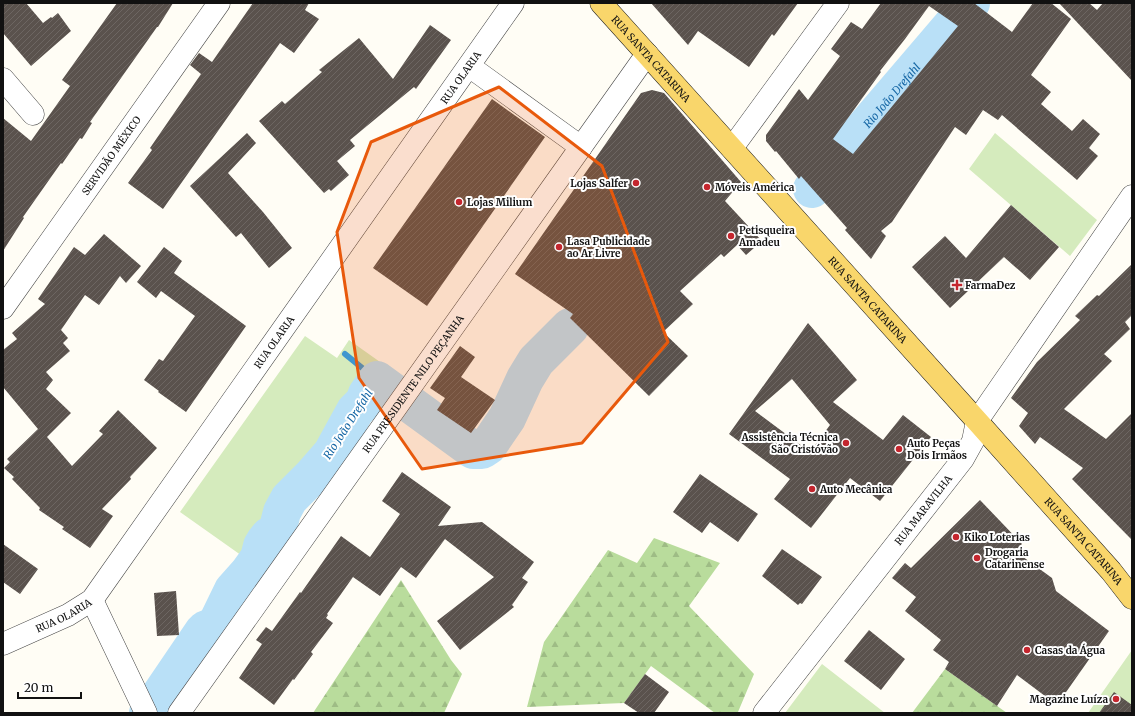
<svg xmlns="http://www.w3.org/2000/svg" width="1135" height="716" viewBox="0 0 1135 716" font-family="Merriweather,serif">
  <defs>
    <pattern id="forest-firs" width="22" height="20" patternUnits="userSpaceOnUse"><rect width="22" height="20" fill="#b9dc9c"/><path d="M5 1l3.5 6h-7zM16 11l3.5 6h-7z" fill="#9ebc85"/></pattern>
    <pattern id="building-hatch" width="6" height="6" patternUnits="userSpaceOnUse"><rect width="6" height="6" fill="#5a524d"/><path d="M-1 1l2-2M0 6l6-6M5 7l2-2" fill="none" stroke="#6d6662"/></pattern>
  </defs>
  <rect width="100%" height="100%" fill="#fffdf5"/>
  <path fill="#d5ebbd" d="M995,133L1097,220L1070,256L969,169Z
    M305,336L337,358L349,340L397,374L259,568L180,512Z
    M1132,650V713H1088Z
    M822,664L885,713H785Z"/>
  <path fill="url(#forest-firs)" d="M654,538L720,563L689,606L754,674L738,712L715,713L651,666L624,703L527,707L544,642L608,550L637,563Z
    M401,580L451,660L462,674L444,713H313Z
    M945,669L1007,713H912Z"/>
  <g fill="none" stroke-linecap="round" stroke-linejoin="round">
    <path stroke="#3f96cf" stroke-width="6" d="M345,354L377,380"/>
    <g stroke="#b9e0f7" stroke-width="38">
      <path id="s1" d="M812,189L971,3"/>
      <path d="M148,713L203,632L206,629L215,627L233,590L249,572L259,558L262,546L265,541L269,536L277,532L282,512L289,499L312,476L332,453L355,411L364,402L367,394L377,380L473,450H482L488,446L507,418L525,379L536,361L570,327"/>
    </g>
  </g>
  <path fill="url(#building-hatch)" fill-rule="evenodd" d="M3,3H26L43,23L51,17L52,18L58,13L71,31L31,66L3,33Z
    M117,3H173L158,27H157L90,122L92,123L82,139L80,138L62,164L61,163L23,217L24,218L3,251V118L31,141L70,86L62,80Z
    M253,3H309L305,10L319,19L294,53L280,43L163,209L128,183L152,150L150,148L201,74L190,65L199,53L212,62Z
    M651,3H798L774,36L772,34L749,67L698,31L688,45Z
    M881,3H974L1012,32L1033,3H1051L1071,19L1031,75L1051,92L1041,104L1072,131L1083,119L1100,134L1089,148L1098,156L1077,180L1002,115L998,120L983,110L966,135L955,127L892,222L881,231L886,236L871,259L845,230L847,228L801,176L799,179L776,151L775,152L766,141V135L799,89L808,100L840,56L831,49L851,22L862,29ZM929,6L958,26L853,154L833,139L881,72L880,71L905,39Z
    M1059,3H1089L1097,10L1103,3H1132V81Z
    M430,25L451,40L416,89L414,87L350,140L355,146L337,161L349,175L331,191L329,189L324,193L259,121L282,101L285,104L322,72L319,70L359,38L393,79Z
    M652,90L664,93L741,182L725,201L762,241L746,255L737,245L724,257L721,254L680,291L693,304L663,332L688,356L649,396L570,318L573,314L515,274L641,93Z
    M492,99L545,137L427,306L373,268Z
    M247,133L256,143L228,173L263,212L292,248L269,268L241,233L236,237L190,186Z
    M1011,205L1059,247L1030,280L1004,257L950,308L912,267L945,236L966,258Z
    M104,234L141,266L126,283L120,276L99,305L85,295L61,330L68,338L63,343L70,351L46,372L53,380L46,389L71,413L47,437L72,466L103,434L99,431L118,410L157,448L130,477L131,479L102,509L113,516L90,548L62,529L64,527L39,510L40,508L12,479L14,477L4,468L10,462L7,459L38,429L3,387V350L17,339L12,333L45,304L38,299L74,247L85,255Z
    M164,247L182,261L174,273L246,326L186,412L158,392L159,391L144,380L159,359L163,361L195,316L161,291L156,298L137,282Z
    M1132,264V315L1125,322L1130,329L1104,354L1112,361L1064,409L1106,439L1132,413V540L1072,479L1083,468L1040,437L1035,444L1019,426L1028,413L1011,398L1037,362L1080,320L1075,316L1097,295L1099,296Z
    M808,323L857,380L833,402L883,440L903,415L931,437L880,501L850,478L811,528L774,499L790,479L729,434ZM792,379L830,425L810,452L755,411Z
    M460,346L475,357L461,377L495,400L471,433L437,410L445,398L430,388Z
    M402,472L451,507L438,526L482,522L534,562L522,578L528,582L512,605L514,607L460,650L437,621L494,577L445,539L416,578L401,567L380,596L353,577L327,614L328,615L326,618L333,623L311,652L313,654L294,680L293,679L274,705L239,678L262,644L256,640L266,627L272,631L300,592L301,593L341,536L370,557L400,514L382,501Z
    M700,474L758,514L738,542L710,522L702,533L673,512Z
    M980,500L1022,544L1015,551L1052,578L1056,591L1109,631L1057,705L1017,675L997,706L945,669L949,662L933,650L941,640L905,611L916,597L892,578L905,563L911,568Z
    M3,544L38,569L20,594L3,582Z
    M782,549L822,577L802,604L800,603L798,605L762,576Z
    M176,591L179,635L157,636L154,593Z
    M869,630L905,659L881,690L844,661Z
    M645,674L669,692L654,713H639L624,703Z
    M1114,692L1132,705V713H1099Z"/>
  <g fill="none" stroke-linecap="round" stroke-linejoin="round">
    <g stroke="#444" stroke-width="23">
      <g id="minor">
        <path d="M469,66L581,147"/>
        <path d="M3,79L33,114"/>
        <path d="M732,148L838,3"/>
        <path id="s2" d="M3,308L219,3"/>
        <path d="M92,600L146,713"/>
        <path id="s3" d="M3,644L68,615L92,600L513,3"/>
        <path id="s4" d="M179,713L647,54"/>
        <path id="s5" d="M764,713L963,459L973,441L977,421L1132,196"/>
      </g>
    </g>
    <g stroke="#222" stroke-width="23">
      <g id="major">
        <path id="s6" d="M601,3L977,421L1111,571L1132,598"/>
      </g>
    </g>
    <use href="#minor" stroke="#fff" stroke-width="22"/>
    <use href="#major" stroke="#f9d66b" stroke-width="22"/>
  </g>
  <path fill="#e8590c" fill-opacity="0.2" stroke="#e8590c" stroke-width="3" stroke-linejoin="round" d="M499,87L602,166L668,342L582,443L422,469L359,378L337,232L371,142Z"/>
  <g fill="#c4262e" stroke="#fff" stroke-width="1.5">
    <circle cx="636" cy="183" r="4"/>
    <circle cx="707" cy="187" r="4"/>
    <circle cx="459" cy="202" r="4"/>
    <circle cx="731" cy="236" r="4"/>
    <circle cx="559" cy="247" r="4"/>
    <path d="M955 279h4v4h4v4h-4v4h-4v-4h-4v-4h4z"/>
    <circle cx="846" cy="443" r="4"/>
    <circle cx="899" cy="449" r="4"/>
    <circle cx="812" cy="489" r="4"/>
    <circle cx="956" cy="537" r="4"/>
    <circle cx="977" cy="558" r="4"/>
    <circle cx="1027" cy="650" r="4"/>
    <circle cx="1116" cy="699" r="4"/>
  </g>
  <g text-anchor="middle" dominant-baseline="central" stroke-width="4" stroke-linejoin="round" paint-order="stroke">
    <g font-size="10" fill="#111" stroke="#fff">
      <text stroke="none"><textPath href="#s6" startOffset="75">RUA SANTA CATARINA</textPath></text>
      <text stroke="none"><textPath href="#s3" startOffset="739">RUA OLARIA</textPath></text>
      <text stroke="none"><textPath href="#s2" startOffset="187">SERVIDÃO MÉXICO</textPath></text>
      <text stroke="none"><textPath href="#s6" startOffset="399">RUA SANTA CATARINA</textPath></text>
      <text stroke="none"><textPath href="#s3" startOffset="415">RUA OLARIA</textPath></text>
      <text stroke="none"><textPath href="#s4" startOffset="404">RUA PRESIDENTE NILO PEÇANHA</textPath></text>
      <text stroke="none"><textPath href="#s5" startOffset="258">RUA MARAVILHA</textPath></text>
      <text stroke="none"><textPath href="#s6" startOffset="723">RUA SANTA CATARINA</textPath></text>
      <text stroke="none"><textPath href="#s3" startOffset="67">RUA OLARIA</textPath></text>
    </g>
    <g font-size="10" font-weight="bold" fill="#111" stroke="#fff" text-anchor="start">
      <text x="628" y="183" text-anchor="end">Lojas Salfer</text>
      <text x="715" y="187">Móveis América</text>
      <text x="467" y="202">Lojas Milium</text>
      <text x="739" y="230">Petisqueira<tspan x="739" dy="12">Amadeu</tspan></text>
      <text x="567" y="241">Lasa Publicidade<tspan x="567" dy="12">ao Ar Livre</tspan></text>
      <text x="965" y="285">FarmaDez</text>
      <text x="838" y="437" text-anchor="end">Assistência Técnica<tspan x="838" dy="12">São Cristóvão</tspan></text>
      <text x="907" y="443">Auto Peças<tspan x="907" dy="12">Dois Irmãos</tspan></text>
      <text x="820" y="489">Auto Mecânica</text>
      <text x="964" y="537">Kiko Loterias</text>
      <text x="985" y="552">Drogaria<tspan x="985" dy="12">Catarinense</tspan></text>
      <text x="1035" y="650">Casas da Água</text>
      <text x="1108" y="699" text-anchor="end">Magazine Luíza</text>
    </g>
    <g font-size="11" font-style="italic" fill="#1768a6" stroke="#fff">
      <text stroke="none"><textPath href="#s1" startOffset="123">Rio João Drefahl</textPath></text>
      <text transform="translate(348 424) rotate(-57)">Rio João Drefahl</text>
    </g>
  </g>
  <rect width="1135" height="716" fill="none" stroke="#111111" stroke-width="8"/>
  <path d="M18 692v6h63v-6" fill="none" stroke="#111111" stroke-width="2"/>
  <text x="24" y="692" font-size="12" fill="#111111" stroke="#ffffff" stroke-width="3" paint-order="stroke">20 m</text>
</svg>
